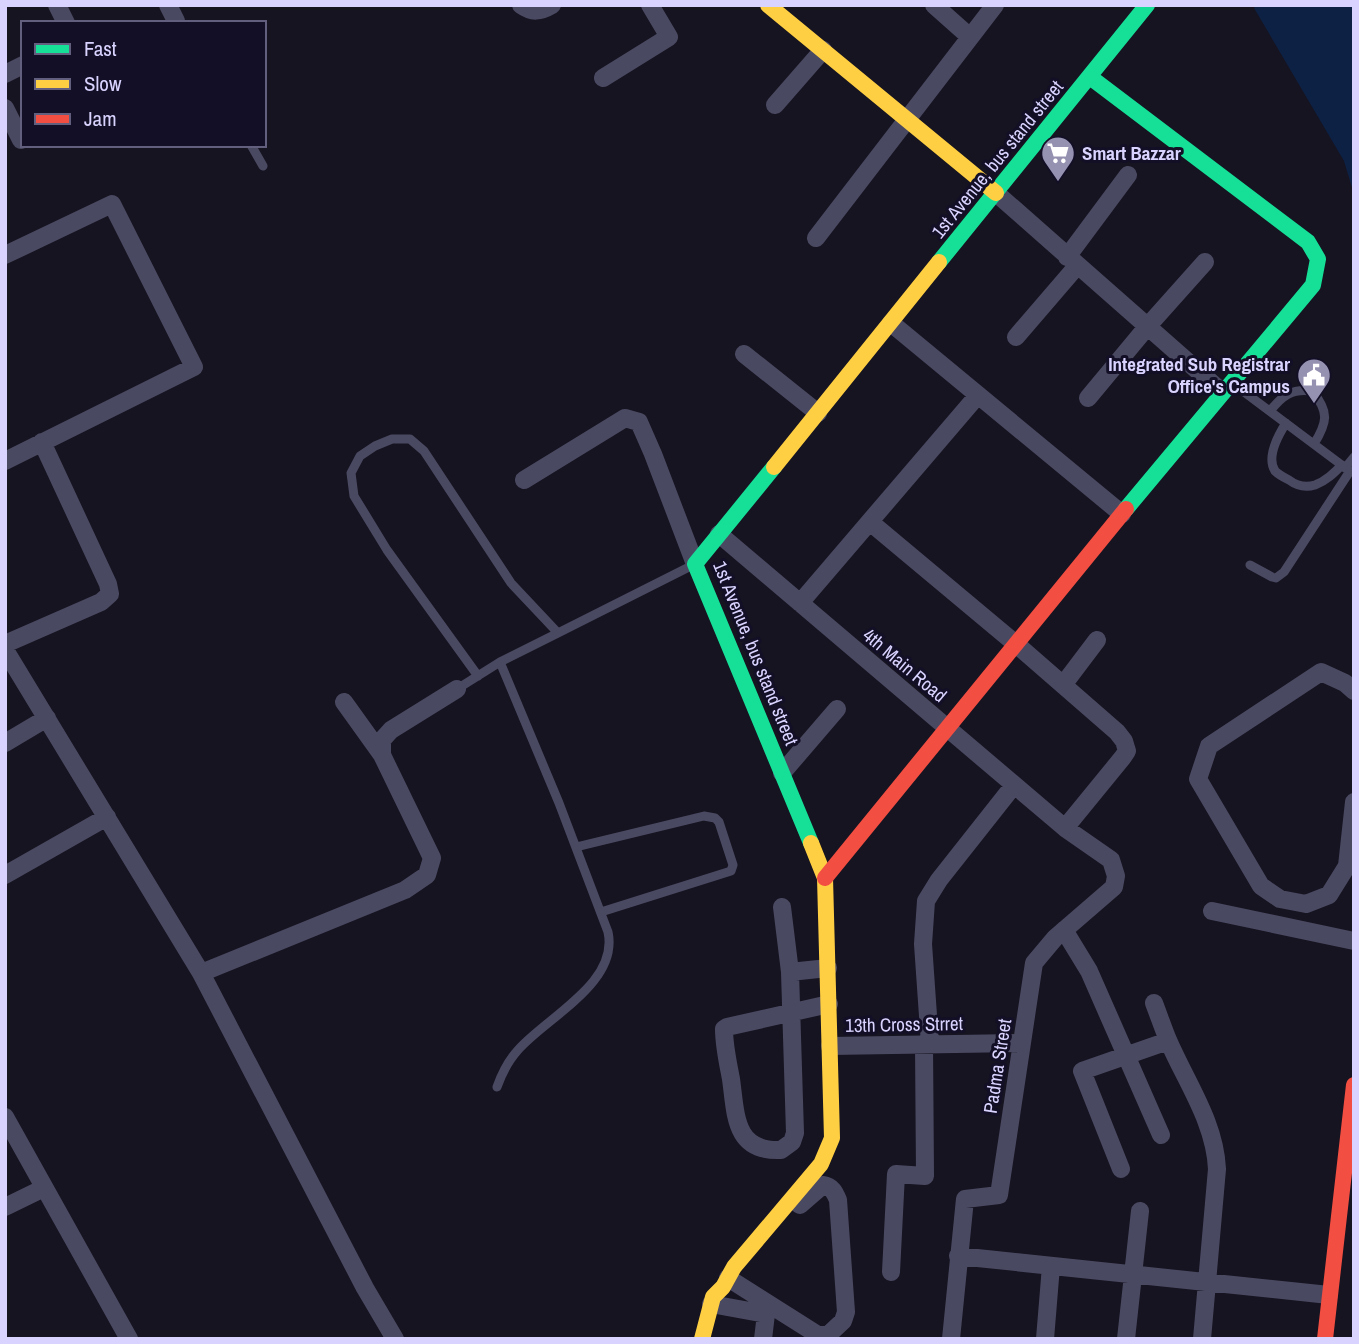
<svg xmlns="http://www.w3.org/2000/svg" width="1359" height="1344" viewBox="0 0 1359 1344" font-family="'Archivo Narrow',sans-serif">
  <rect width="100%" height="100%" fill="#161421"/>
  <path fill="#0d2144" d="M1257,5H1354V194L1344,161L1254,8Z"/>
  <g fill="none" stroke-linecap="round" stroke-linejoin="round">
    <path stroke="#4a4962" stroke-width="9" d="M251,145L263,166
      M1232,383L1351,472
      M1270,411C1282,396 1292,388 1312,391C1330,412 1327,423 1314,444
      M1286,423C1279,434 1266,457 1275,471C1278,474 1285,478 1289,480C1297,486 1305,488 1315,485C1326,481 1334,473 1342,465
      M1345,468L1354,457
      M1250,565L1272,577L1276,578L1284,572L1350,471
      M478,676L387,550L354,496L351,473L360,456L375,446L392,439H410L424,451L511,583L558,633L693,565
      M457,689L500,662L558,633
      M576,847L704,816L715,818L719,822L733,865L731,871L601,912
      M497,1087C502,1073 508,1061 518,1050C547,1017 619,983 608,932L559,803L500,662"/>
    <path stroke="#4a4962" stroke-width="18" d="M57,5L66,23
      M168,5L176,21
      M521,5C532,13 540,12 552,5
      M934,5L970,37
      M5,74L23,65
      M603,78L669,37L650,5
      M775,105L823,50
      M5,108L21,140
      M996,193L1222,392
      M816,238L995,5
      M5,255L112,204L194,367L5,461
      M1067,257L1128,175
      M891,323L1122,514
      M1016,337L1077,266
      M744,354L818,413
      M1088,398L1147,327L1205,262
      M524,480L625,418L639,422L653,454L695,564
      M870,522L1016,644L1117,732L1124,741L1127,751L1123,757L1065,828
      M719,534L1065,828L1111,860L1116,876L1114,887L1055,938L1034,963L999,1195L965,1199L951,1339
      M800,603L978,395
      M5,644L101,602L110,594L108,584L42,442
      M5,650L201,973L365,1288L395,1339
      M1063,685L1097,640
      M1354,691L1345,683L1321,672L1209,746L1198,779L1261,886L1280,899L1306,904L1329,895L1347,866L1354,802
      M344,702L382,755
      M5,743L47,718
      M782,773L837,709
      M5,875L107,817
      M782,907L790,972
      M1212,911L1354,941
      M1064,930L1089,971L1161,1135
      M828,968L790,972L795,1133L792,1142L781,1150C734,1152 736,1115 731,1079C728,1063 724,1046 724,1029L727,1027L829,1004
      M201,973L405,890L427,875L432,858L382,755V740L391,730L457,689
      M1154,1003C1159,1016 1163,1028 1168,1040C1186,1082 1215,1122 1217,1169L1202,1339
      M930,1044L923,944L926,901L939,880L1014,785
      M830,1046L1021,1043
      M5,1117L129,1339
      M1121,1169L1082,1071L1168,1041
      M5,1207L44,1188
      M958,1256L1329,1295
      M891,1272L896,1174L925,1176L924,1044
      M728,1278L818,1335H828L843,1321L846,1312L838,1200C835,1193 832,1186 823,1185L800,1205L796,1202
      M711,1304L766,1314L763,1339
      M1045,1339L1051,1266
      M1126,1339L1140,1211"/>
    <path stroke="#16e098" stroke-width="16" d="M1090,77L1308,242L1318,259L1313,285L1126,509
      M939,262L1147,5
      M774,467L695,564L811,843"/>
    <path stroke="#ffcf43" stroke-width="16" d="M768,5L996,193
      M774,467L939,262
      M702,1339L713,1297L723,1287L734,1267L821,1164L832,1138L825,878L811,843"/>
    <path stroke="#f24e42" stroke-width="16" d="M825,878L1126,509
      M1325,1339L1354,1085"/>
  </g>
  <defs>
    <g id="supermarket-pin" transform="scale(1.75)"><path d="M0 17L-7.5 6A9.5 9.5 0 1 1 7.5 6Z" fill="#9591b1" stroke="#130f26"/><path d="M-6-5.5h2.5l.6 2H6L4.5 2H-2.5L-4.4-4H-6ZM-1.5 3.2a1.3 1.3 0 1 0 .1 0ZM3 3.2a1.3 1.3 0 1 0 .1 0Z" fill="#fff"/></g>
    <g id="civic-pin" transform="scale(1.75)"><path d="M0 17L-7.5 6A9.5 9.5 0 1 1 7.5 6Z" fill="#9591b1" stroke="#130f26"/><path d="M-.6-6.5H3V-4.5H.6V-3L4-1V1h2V6H-6V1h2V-1L-.6-3ZM-1.2 2.5V6h2.4V2.5Z" fill="#fff"/></g>
  </defs>
  <g fill-rule="evenodd">
    <use href="#supermarket-pin" x="1058" y="153"/>
    <use href="#civic-pin" x="1314" y="375"/>
  </g>
  <g text-anchor="middle" dominant-baseline="central" stroke-width="6" stroke-linejoin="round" paint-order="stroke">
    <g font-size="19" font-weight="bold" fill="#d9d4ff" stroke="#130f26" text-anchor="start">
      <text x="1082" y="153">Smart Bazzar</text>
      <text x="1290" y="364" text-anchor="end">Integrated Sub Registrar<tspan x="1290" dy="22">Office's Campus</tspan></text>
    </g>
    <g font-size="19" fill="#d9d4ff" stroke="#130f26">
      <text transform="translate(997 159) rotate(-51)">1st Avenue, bus stand street</text>
      <text transform="translate(756 653) rotate(68)">1st Avenue, bus stand street</text>
      <text transform="translate(905 665) rotate(40)">4th Main Road</text>
      <text transform="translate(904 1024) rotate(-1)">13th Cross Strret</text>
      <text transform="translate(997 1066) rotate(-81)">Padma Street</text>
    </g>
  </g>
  <rect width="1359" height="1344" fill="none" stroke="#d9d4ff" stroke-width="14"/>
  <rect x="21" y="21" width="245" height="126" fill="#130f26" stroke="#625e7d" stroke-width="2"/>
  <rect x="35" y="44" width="35" height="10" fill="#16e098" stroke="#625e7d" stroke-width="2"/>
  <text x="84" y="56" font-size="21" fill="#d9d4ff">Fast</text>
  <rect x="35" y="79" width="35" height="10" fill="#ffcf43" stroke="#625e7d" stroke-width="2"/>
  <text x="84" y="91" font-size="21" fill="#d9d4ff">Slow</text>
  <rect x="35" y="114" width="35" height="10" fill="#f24e42" stroke="#625e7d" stroke-width="2"/>
  <text x="84" y="126" font-size="21" fill="#d9d4ff">Jam</text>
</svg>
